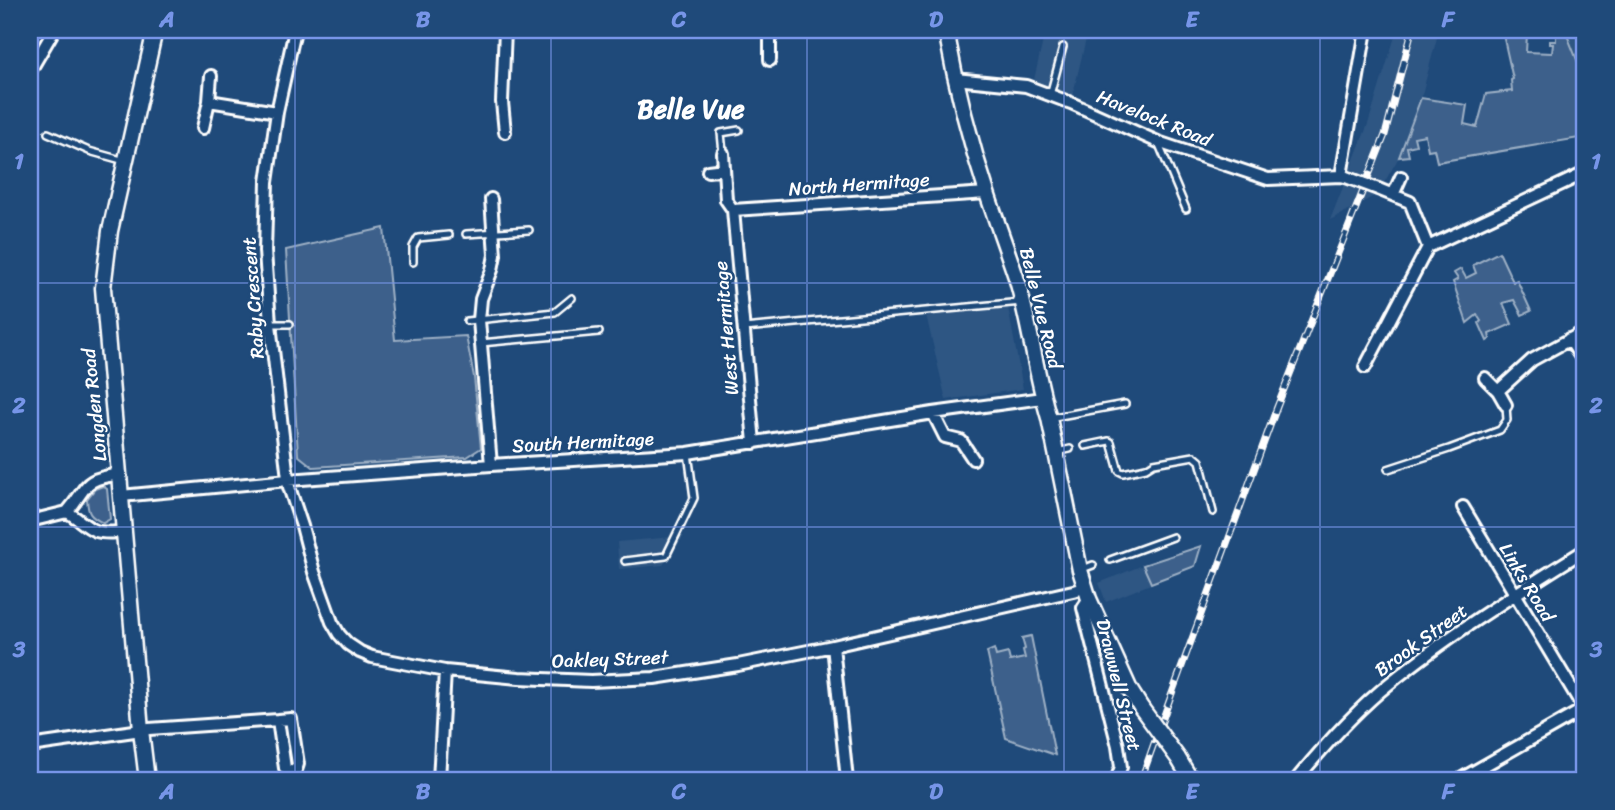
<svg xmlns="http://www.w3.org/2000/svg" width="1615" height="810" viewBox="0 0 1615 810" font-family="Sriracha,sans-serif">
  <rect width="100%" height="100%" fill="#1f4a7a"/>
  <filter id="ink" filterUnits="userSpaceOnUse"><feTurbulence type="fractalNoise" baseFrequency=".0143" numOctaves="2"/><feDisplacementMap in="SourceGraphic" scale="14" xChannelSelector="R" yChannelSelector="G"/><feConvolveMatrix kernelMatrix="1 2 1 2 8 2 1 2 1" color-interpolation-filters="sRGB"/></filter>
  <g filter="url(#ink)">
    <path fill="#2e5683" d="M1397,30H1439L1421,98L1399,157L1384,183L1374,196L1330,220L1368,124Z
      M1565,30H1585V80Z
      M1045,32L1086,39L1072,98L1033,84Z
      M1008,307L1023,389L946,400L926,315Z
      M684,536L663,565L619,569L617,542Z
      M1201,546L1195,566L1106,602L1099,583L1143,565Z"/>
    <path fill="#3c618b" stroke="#9eb0c5" stroke-width="2" d="M1502,30H1515L1527,33L1526,52L1552,53L1553,44H1550V41H1556V30H1565L1585,80V137L1437,162L1434,149L1428,150L1425,135L1414,137L1416,145L1407,147L1409,156L1399,157L1421,98L1467,105L1464,124L1477,127L1486,94L1512,91L1511,80L1513,79Z
      M384,228L395,340L466,336L474,377L481,448L467,457L313,467L298,455L286,250Z
      M1499,252L1513,282L1517,280L1531,311L1522,315L1514,300L1503,303L1512,324L1489,334L1490,339L1487,341L1479,323L1481,321L1477,315L1467,323L1453,282L1458,279L1454,273L1461,269L1466,278L1476,273L1473,265Z
      M103,486L107,489L110,519L103,523C89,516 88,513 87,499L95,489Z
      M1201,546L1195,566L1151,583L1143,565Z
      M1031,636L1055,755L1006,738L987,652L994,649L996,656L1008,653L1010,661L1025,658L1023,650L1025,649L1022,638Z"/>
    <g fill="none" stroke-linecap="round" stroke-linejoin="round">
      <g stroke="#fff" stroke-width="10">
        <path id="service" d="M1050,95L1063,47
          M48,133L89,151L125,161
          M1158,142L1186,209
          M723,153L721,133L739,130
          M466,234L529,230
          M413,262V247L418,238L449,235
          M467,321L555,312L572,298
          M270,324H290
          M744,328L1022,302
          M481,343L599,332
          M1049,418L1125,404
          M1085,446L1109,441L1111,442L1119,471L1123,473L1146,468L1154,463L1194,456L1200,461L1213,512
          M1057,452L1070,449
          M1388,469L1449,449L1500,430L1507,420L1506,405
          M1110,560L1173,537
          M625,561L666,556L694,498L688,453
          M1080,570L1093,565"/>
      </g>
      <g stroke="#fff" stroke-width="16">
        <path id="minor" d="M295,30L277,112L267,182L265,251L270,324L289,487L302,526L314,572L332,622L339,634L348,644L360,652L372,657L445,671L519,678L591,681L654,678L738,665L833,646L1086,588
          M505,30L502,102L505,132
          M770,60V30
          M30,71L54,30
          M211,76L209,101L277,112
          M955,79L1026,86L1071,103L1158,142L1268,179L1341,176L1346,177
          M203,128L209,101
          M723,153L726,200L733,210L754,443
          M708,171L724,169
          M1341,176L1366,30
          M1393,195L1401,177
          M491,199L495,255L492,270L481,299L479,320L491,465
          M733,210L987,193
          M1428,247L1585,173
          M1569,339L1585,363
          M1365,367L1428,247L1410,202L1378,189
          M1485,378L1498,391L1506,405
          M1498,391L1532,360L1585,331
          M933,413L945,437L961,441L973,459
          M120,474C79,480 90,486 67,512C77,517 85,527 96,531C105,534 115,532 124,532
          M121,496L288,480L491,465L688,453L933,413L1043,398
          M30,521L67,512
          M1089,599L1083,608L1118,746L1121,767L1116,780
          M833,646L847,780
          M30,746L141,730L149,729L278,720L291,719L298,764L296,770L289,772L285,768L278,720
          M439,780L445,671
          M1296,780C1324,746 1355,711 1390,683C1450,634 1520,591 1585,550
          M1459,780L1584,709L1463,507"/>
      </g>
      <g stroke="#fff" stroke-width="19">
        <path id="tertiary" d="M946,30C956,86 970,142 988,196C997,223 1007,250 1016,277C1030,323 1035,372 1049,418L1080,570L1089,599L1130,690L1142,709
          M147,780L141,730L103,288L110,231L155,30"/>
      </g>
      <use href="#service" stroke="#1f4a7a" stroke-width="5"/>
      <use href="#minor" stroke="#1f4a7a" stroke-width="10"/>
      <use href="#tertiary" stroke="#1f4a7a" stroke-width="14"/>
      <g stroke="#fff" stroke-width="7">
        <path id="rail" d="M1141,780L1167,707L1277,407L1385,135L1412,30"/>
      </g>
      <use href="#rail" stroke="#1f4a7a" stroke-width="4.5" stroke-dasharray="13" stroke-linecap="butt"/>
      <g stroke="#fff" stroke-width="16" stroke-linecap="butt">
        <path id="minor-bridge" d="M1346,177L1378,189"/>
      </g>
      <g stroke="#fff" stroke-width="19" stroke-linecap="butt">
        <path id="tertiary-bridge" d="M1142,709L1178,758L1191,780"/>
      </g>
      <use href="#minor-bridge" stroke="#1f4a7a" stroke-width="10"/>
      <use href="#tertiary-bridge" stroke="#1f4a7a" stroke-width="14"/>
    </g>
  </g>
  <path fill="none" stroke="#7795e8" stroke-width="2" stroke-opacity="0.55" d="M295,30V780M551,30V780M807,30V780M1064,30V780M1320,30V780M30,283H1585M30,527H1585"/>
  <g text-anchor="middle" dominant-baseline="central" stroke-width="5" stroke-linejoin="round" paint-order="stroke">
    <g font-size="19" fill="#fff" stroke="#1f4a7a">
      <text transform="translate(1154 118) rotate(22)">Havelock Road</text>
      <text transform="translate(859 184) rotate(-4)">North Hermitage</text>
      <text transform="translate(253 298) rotate(-94)">Raby Crescent</text>
      <text transform="translate(1041 308) rotate(76)">Belle Vue Road</text>
      <text transform="translate(726 328) rotate(-95)">West Hermitage</text>
      <text transform="translate(94 405) rotate(-96)">Longden Road</text>
      <text transform="translate(583 442) rotate(-3)">South Hermitage</text>
      <text transform="translate(1527 582) rotate(59)">Links Road</text>
      <text transform="translate(1421 640) rotate(-36)">Brook Street</text>
      <text transform="translate(610 659) rotate(-2)">Oakley Street</text>
      <text transform="translate(1119 685) rotate(76)">Drawwell Street</text>
    </g>
    <g font-size="26" font-weight="bold" fill="#fff" stroke="#1f4a7a">
      <text x="691" y="109">Belle Vue</text>
    </g>
  </g>
  <rect width="1615" height="810" fill="none" stroke="#1f4a7a" stroke-width="77"/>
  <rect x="38" y="38" width="1538" height="734" fill="none" stroke="#7795e8" stroke-width="2.5"/>
  <g font-size="23" text-anchor="middle" font-weight="bold" fill="#7795e8">
    <text x="167" y="27">A</text>
    <text x="423" y="27">B</text>
    <text x="679" y="27">C</text>
    <text x="936" y="27">D</text>
    <text x="1192" y="27">E</text>
    <text x="1448" y="27">F</text>
    <text x="19" y="169">1</text>
    <text x="1596" y="169">1</text>
    <text x="19" y="413">2</text>
    <text x="1596" y="413">2</text>
    <text x="19" y="657">3</text>
    <text x="1596" y="657">3</text>
    <text x="167" y="799">A</text>
    <text x="423" y="799">B</text>
    <text x="679" y="799">C</text>
    <text x="936" y="799">D</text>
    <text x="1192" y="799">E</text>
    <text x="1448" y="799">F</text>
  </g>
</svg>
